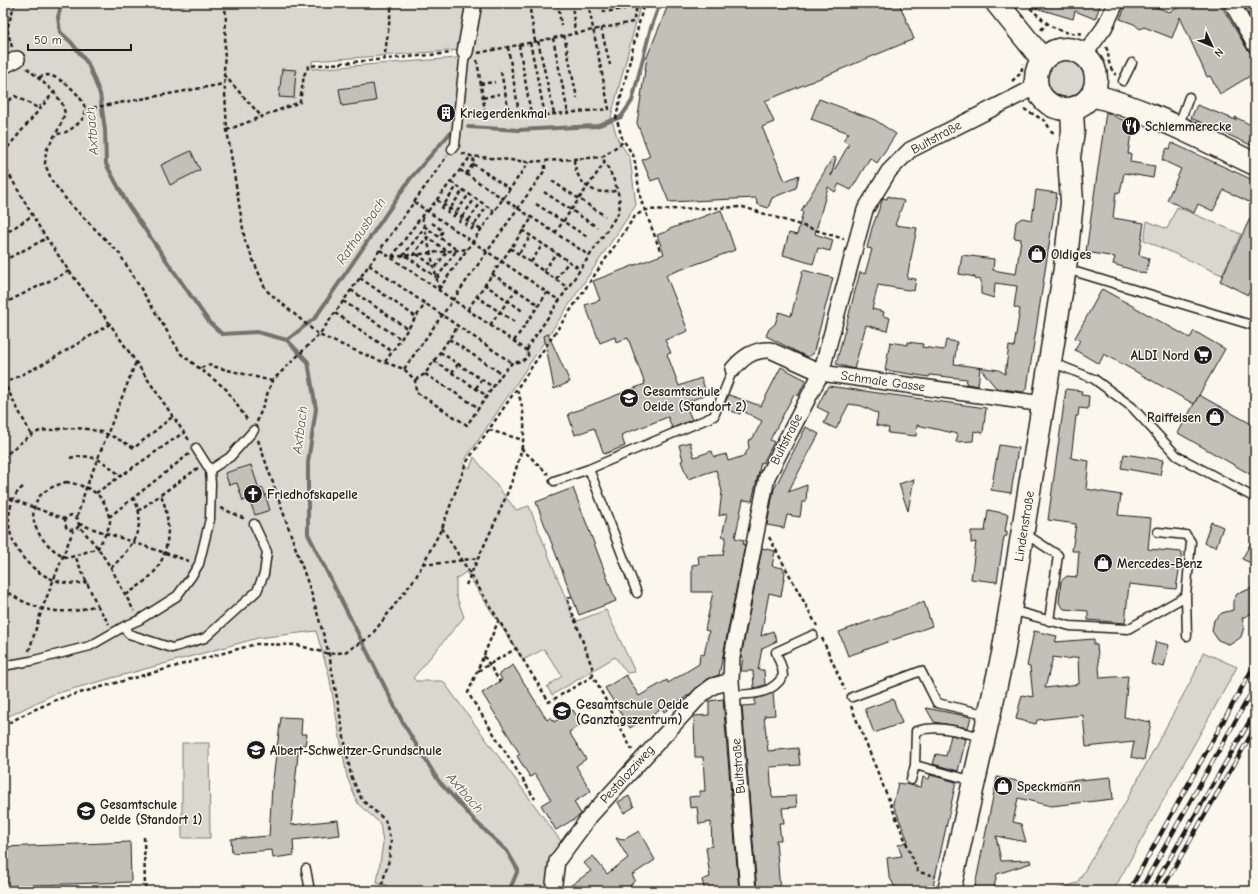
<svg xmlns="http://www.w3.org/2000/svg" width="1258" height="894" viewBox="0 0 1258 894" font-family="'Comic Neue',sans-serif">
  <rect width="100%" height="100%" fill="#fbf7ec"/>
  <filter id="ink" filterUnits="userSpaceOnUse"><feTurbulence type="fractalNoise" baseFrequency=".025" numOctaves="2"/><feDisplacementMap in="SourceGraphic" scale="8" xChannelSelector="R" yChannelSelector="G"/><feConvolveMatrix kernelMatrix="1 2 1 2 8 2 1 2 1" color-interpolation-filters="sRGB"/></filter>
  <g filter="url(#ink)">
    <path fill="#dad7ce" stroke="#7b7a75" d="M3,3H468L460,50L312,61V69L470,57L478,3H641L611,117L618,140L630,158L636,205L463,463L470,468L474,457L516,510L529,506L573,617L577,621L606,610L635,672L627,673L615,657L552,695L547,687L562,676L544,649L523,660L466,572L456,579V595L464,617L413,678L416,681H443L563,844L549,891H385L387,885L377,883L383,843L380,823L358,804L347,777L329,675L316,631L258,638L54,694L3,719V74L12,69L3,67Z
      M1045 79a22 22 0 1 1 44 0a22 22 0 1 1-44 0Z
      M1177,207L1241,234L1222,275L1144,240L1147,221L1167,229Z
      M1203,652L1237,667L1113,891H1052L1077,883L1124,805L1194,675Z
      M182,743H209L210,838H182Z"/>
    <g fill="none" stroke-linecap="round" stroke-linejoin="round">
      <path stroke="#74726e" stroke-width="4" d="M62,3L58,17L60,32L71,42L88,64L100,94L105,130L106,164L128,205L209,322L222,334L257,332L287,340L308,362L316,409L308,462V534L403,723L438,780L475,821L507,851L518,870L509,891
        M468,127L518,130L596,126L621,117L632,101L650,31L660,3
        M287,340L315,318L410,179L451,132"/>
    </g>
    <path fill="#c3c0b8" stroke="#1c1c1c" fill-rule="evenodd" d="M669,3H899L914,39L765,101L774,122L762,127L785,181L799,175L796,188L772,198L768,208L757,204L756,198L669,202L659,178L651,181L642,160L650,156L637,123L647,57Z
      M1030,3H1101L1095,19L1075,11L1073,19L1029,6Z
      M1127,3H1146L1169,12L1189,3H1220L1247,49L1255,54V73L1220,94L1210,76L1207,77L1180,17L1172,38L1144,27L1140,29L1134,24L1120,19Z
      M1255,4V26L1246,10Z
      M282,69L296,70L294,98L279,97Z
      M373,84L376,101L342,106L339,89Z
      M819,99L875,120L896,134L877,163L870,158L851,190L839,184L835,192L828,187L815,234L833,240L830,251L818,248L813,264L783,255L789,233L797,235L803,212L801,211L833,157L836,158L831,176L849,144L843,140L849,133L811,119Z
      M1197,105L1236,120L1235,117L1255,127V147L1191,118Z
      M1106,112L1137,127L1130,140L1128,154H1131L1130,162L1155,166L1153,178L1124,173L1120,193L1116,192L1113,218L1144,223L1139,255L1149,258L1146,274L1113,264L1115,257L1086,252Z
      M1172,143L1255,181V205L1224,190L1213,211L1198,204L1194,213L1167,200L1181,169L1162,160L1167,148L1170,149Z
      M191,151L200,170L170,185L161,165Z
      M1036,190L1057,193L1027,388L1023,392L996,388L980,368L978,386L966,384L967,379L930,375L929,377L885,370L890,342L908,345V342L923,344L922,347L944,350L946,340L957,342L954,364L999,370L1005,374L1009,346L1014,347L1020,309L1014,307L1017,286L995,283L994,298L981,294V280L975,279V277L959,274L962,255L994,259L993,270L1016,274L1021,239L1014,238L1016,222L1022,218L1032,220Z
      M888,196L904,201L895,225L917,228L907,278L916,279L914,291L878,285L872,309L884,312L883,316L890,318L887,331L866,325L854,369L836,364L860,272L865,274L872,249L867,248L872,228L883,198L887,199Z
      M1255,208V287L1252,285L1248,295L1220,281Z
      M721,210L735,250L666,275L688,331L665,340L671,353L667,354L679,386L701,378L707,394L685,403L692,420L672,428L668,417L621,435L625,446L604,454L594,428L575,435L568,414L645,384L628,338L616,342L615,337L600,343L585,305L600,300L593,281L664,254L657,235L668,231L667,230Z
      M803,270L833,278L813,354L807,357L766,336L769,329L775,324L779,312L791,316Z
      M1102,289L1190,338L1194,331L1225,349L1194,404L1104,354L1099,364L1075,350L1080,340L1075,338Z
      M548,334L570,382L554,389L544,336Z
      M781,367L806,380L798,396L794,394L770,440L774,442L763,463L761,462L752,501L743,500L735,538L744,540L743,545H745L719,675L708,679L690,694L664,712L662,708L630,728L605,688L626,675L639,696L667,680L668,683L699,664L700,654L704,655L709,631L705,630L713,592H692V565L699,564L698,556L723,555L726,537L722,536L727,513L719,516L722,491L716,470L688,479L681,461L683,460L679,445L690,442L694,457L712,451L714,457L726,454L728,461L744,456L749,448L748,441L753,438L762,421L741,410L740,414L728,410L730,405L725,402L729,395L761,406Z
      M828,386L986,408L983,433L974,431L973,441L956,442L958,434L917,425L916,436L888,433L889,428L876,425L878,414L862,406L849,404L836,429L824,423L829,413L817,407Z
      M1066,389L1082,391L1081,395L1089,396L1088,409L1079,408L1078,416H1076L1071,458L1089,461L1086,489L1121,495L1118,515L1151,518L1148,549L1182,552L1176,589L1129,584L1125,623L1088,620V611L1064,609L1059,603L1061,581L1067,576L1077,577L1079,551H1072L1076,524L1048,520Z
      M1199,395L1255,426V477L1178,433Z
      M806,427L819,434L788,492L807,485L806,502H802L800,517L787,515L784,528L767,525L774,489Z
      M999,445L1018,448L1011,493L991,490Z
      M1124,454L1163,460L1160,475L1121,468Z
      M251,465L259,489L263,488L270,510L255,515L249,499L243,501L237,483L229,485L225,473Z
      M914,479L908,511L899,484Z
      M573,488L616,601L579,615L536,502Z
      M988,510L1008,514L1005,531H1007V536L1004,537L997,582L971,579L976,542L971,543V531H985Z
      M1211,522L1223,527L1216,547L1204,543Z
      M1255,536V565L1242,559Z
      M762,548L775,551L772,566L783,568L785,573L781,596L769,593L761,636L773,631L777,641L762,648L758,670H764L765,685L754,688L753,671H741L743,657H741Z
      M1255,587V612L1242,618L1244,627L1241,637L1233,643L1228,644L1218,640L1212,631L1214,620L1222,613L1233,610V601L1237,594Z
      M924,602L932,626L848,656L839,632Z
      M1034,631L1057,636L1055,642L1094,639V645H1097L1100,678L1128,676L1124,717L1151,722L1144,760L1131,757L1134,742L1086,747L1083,715L1037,720L1036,724L1016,719L1022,695L1033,697L1030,667L1027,666ZM1053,657L1066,659L1078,657L1079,684L1045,688Z
      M1156,642L1169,645L1164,667L1151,664Z
      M513,665L547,720L551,717L554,722L573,710L582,724L569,732L586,759L576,766L591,791L574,802L581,814L579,816L556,830L541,805L551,799L535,774L530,777L517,756L520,754L482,693L502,680L499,674Z
      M773,693L775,715L764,716L768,751L798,748L800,765L770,767L772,797L796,796L797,807L782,808L784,823H779L781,840H776L780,891H757L742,706L755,705V699Z
      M723,699L739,891H705L702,880L710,877L706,847L712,846L711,822L699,824L697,807L690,808L689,797L700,796V791H705L703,757H695L694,716L709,715V701Z
      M893,699L902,723L874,733L865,709Z
      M926,708L971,717L968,728L934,722Z
      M281,717L302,718L301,734H307L305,745L299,744L291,825L338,820L340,835L293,840L294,855L288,856L273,858L272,850L232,853L231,839L269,836L272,787Z
      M951,735L966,739L958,771L933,764L936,754L946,756Z
      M930,775L956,782L932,891H897L889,876L887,858L902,856L898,845L908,841L893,804L898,783L921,787L923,777L929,779Z
      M997,777L1058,789V782L1111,777L1113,799L1051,806L1018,798L1013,822L1021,824L1026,842L996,836L1001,861L1030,860L1031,863L997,874L993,891H974Z
      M629,796L634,807L624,813L618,802Z
      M639,831L655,860L632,875L635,880L631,885L623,891H563L591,871L584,863L593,856L607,874L628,858L616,838L625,839Z
      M130,842L131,882L3,886V847Z"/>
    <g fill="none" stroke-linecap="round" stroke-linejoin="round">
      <g stroke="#1c1c1c" stroke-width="11">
        <path id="lane" d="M1123,81L1132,63
          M1178,127L1189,97
          M452,149L455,145L465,52
          M1066,269L1255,326
          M1051,362L1094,379L1132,407L1177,456L1255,498
          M210,470L230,457L254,430
          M554,481L589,469
          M1024,533L1058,555L1049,621
          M637,593L589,469L714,416L733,369
          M1186,596L1187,636
          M1011,610L1070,626L1128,629L1186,596L1191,542L1186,535L1158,532
          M123,627L129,634L172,648L205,638L257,591L264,574L267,552L254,524
          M3,666L31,661L90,646L123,627L139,620L177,596L191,577L199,564L210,519L211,484L210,470L196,448
          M732,695C753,694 771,695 783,676L782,668L776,652L813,635
          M852,697L921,671L937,703L989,715
          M915,765L974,781
          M911,780L915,765L916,731C939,724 960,732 983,737
          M306,869L310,891"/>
      </g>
      <g stroke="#1c1c1c" stroke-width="18">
        <path id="street" d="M1232,3L1255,45
          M465,52L474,3
          M1084,55L1104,28L1116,3
          M3,66L17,59
          M733,369C743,357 754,349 770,350L821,373L1043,404
          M553,891L557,861L591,815L701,695L713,686L731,681
          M748,891L731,681L732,657L767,477L821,373L865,210L889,171L910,150L1037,86"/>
      </g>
      <g stroke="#1c1c1c" stroke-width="25">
        <path id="secondary" d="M997,3L1043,60
          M1036 79a30 30 0 1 1 60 0a30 30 0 1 1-60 0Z
          M1092,95C1149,110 1202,139 1255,164
          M949,891L1003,654L1065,268L1072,202L1069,157L1073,131L1072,109"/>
      </g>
      <path stroke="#1c1c1c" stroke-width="2.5" stroke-dasharray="4 3" stroke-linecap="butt" d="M224,3L226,15L224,74L227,130L245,241L266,290L319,335L375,359L404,369L415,380L416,392L467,425L502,374L512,363L523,361L528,356V347L619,212C622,193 612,175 602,157L623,142
        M490,3H496
        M529,3L535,41
        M558,3L561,26
        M572,3L575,33
        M603,3L604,12L624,9L623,3
        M1025,3C1044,21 1056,36 1084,33
        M601,28L610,65
        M1041,30L1047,23
        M564,35L577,98
        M553,38L568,113
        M538,41L554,114
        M530,42L545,115
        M519,45L531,114
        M12,47L7,29L15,3
        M508,47L519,113
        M1106,47C1111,57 1105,63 1116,75
        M478,53L633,22L638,3
        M384,60L392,3
        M477,60L485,111L545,115L609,109L588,3
        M27,68L54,92L62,103L65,113L60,126L46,151L45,164L52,181L69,203L119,253L181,354L226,389L248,421
        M501,72L509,112
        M224,75L262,117
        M39,77C42,77 45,75 48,75C61,77 85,97 85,110C86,117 80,122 75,126C69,131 64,134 55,134
        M1012,81L1021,73L1023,64
        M480,84L495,82
        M483,98L499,94
        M86,109L224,84
        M1024,109L1045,121L1052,132H1056
        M3,113L8,101L15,96L36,107L41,106
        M227,130L300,102L304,75L309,66L452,53
        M3,153L54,92
        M462,153L471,156L529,162L602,157
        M574,160C577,185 593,197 618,190
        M3,164L41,230L69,271L110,324L189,440
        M473,164L510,189
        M460,170L590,256
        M466,174L473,164L474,156
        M552,181L605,216
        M451,182L494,211
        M544,192L597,227
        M437,200L481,230
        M414,202L560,301
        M536,204L589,238
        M441,209L457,186
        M428,211L471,156
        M447,213L463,190
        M422,217L439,289
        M453,217L469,194
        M459,222L475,198
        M432,223L443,231L439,237
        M424,226L457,250
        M465,226L481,202
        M471,230L487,206
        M522,230L580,269
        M555,233L605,162
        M3,235L33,215
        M510,248L568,288
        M380,250L528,351
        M660,250L645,210L743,207L844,239
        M519,253L531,236
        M417,254L433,266
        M413,255L427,237L447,251L435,268
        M403,256L424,228
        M406,256L436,277
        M392,257L468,249
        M392,257L426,210
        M3,261L47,238
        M531,262L543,244
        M369,265L512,363
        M544,271L556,253
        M492,274L539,305
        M360,278L416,317
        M437,278L456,251
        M556,279L569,261
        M484,284L524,312
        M439,289L529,162
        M351,290L408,329
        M476,296L516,323
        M343,301L401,339
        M3,304L69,271
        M468,309L532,218
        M335,313L393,352
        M490,325L516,290
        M449,339L502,374
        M514,341L547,293
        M440,352L493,387
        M434,361L487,396
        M385,362L425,304
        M201,368L208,365L272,381
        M404,369L545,170V162
        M452,373L458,364
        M425,374L479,408
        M415,380L425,374L458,326
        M3,381L32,436
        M3,384L49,361L110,324
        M476,388L481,380
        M257,422L272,381L319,335L447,156
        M489,430L523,440
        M258,440L312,595L329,654L351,776L362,800L385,820L391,841L389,860L380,891
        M521,448L548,474
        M3,458C11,450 29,435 40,431C46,430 53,430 59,429C90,426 108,432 134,448L172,417
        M70,458C91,452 106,462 120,476
        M66,482C83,485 102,491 107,510C108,514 110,519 110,522C108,532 102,540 98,548L68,558C46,549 22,522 39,497C45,489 57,485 66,482Z
        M23,487C15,493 12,500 10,510C1,551 47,592 87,582
        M96,493L183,433
        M3,496L65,519
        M221,508L245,519
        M138,511L198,468
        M77,517L86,488L136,362
        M109,517L189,454
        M79,524L189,561
        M79,526L76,529L69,530L66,527L65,519L71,515L78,519L79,526L98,548L111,568L134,611
        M442,528L549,702L593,676
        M769,537L817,626
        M423,563L434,564L478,558
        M111,568C130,550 150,524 133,498
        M466,585C485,541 515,487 523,441C526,424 523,405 517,390
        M3,589C22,603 45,613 70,611C79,611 89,607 97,605L75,556
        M126,595C136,588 147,581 155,571C171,551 171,518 161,495
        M572,597L567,598L592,667L593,676L632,750
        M97,605L109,624
        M499,619L468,693L535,799
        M822,638L845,690
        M29,651L42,609L73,531
        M484,656L500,682
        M478,671L517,648
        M851,706L918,872L936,876
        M3,726L25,714L58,699L256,644L297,645L329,654L345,652L370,637L416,577L442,528L466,463L635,216L645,210L641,201L634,157L622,138L616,117L644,3
        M144,837L145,891"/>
      <use href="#lane" stroke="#fbf7ec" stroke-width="8"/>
      <use href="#street" stroke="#fbf7ec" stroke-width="15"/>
      <use href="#secondary" stroke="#fbf7ec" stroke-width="22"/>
      <g stroke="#1c1c1c" stroke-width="4.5">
        <path id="rail" d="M1129,891L1255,664
          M1140,891L1255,686
          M1151,891L1255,712
          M1161,891L1255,728"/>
      </g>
      <use href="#rail" stroke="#fbf7ec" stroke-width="3" stroke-dasharray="9" stroke-linecap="butt"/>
    </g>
  </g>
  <defs>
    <g id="building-disc" transform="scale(1)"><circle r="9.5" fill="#1c1c1c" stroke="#fbf7ec"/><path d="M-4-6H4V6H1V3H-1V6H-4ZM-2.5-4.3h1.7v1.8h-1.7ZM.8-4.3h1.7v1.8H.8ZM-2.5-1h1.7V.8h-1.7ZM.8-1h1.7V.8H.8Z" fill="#fff"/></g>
    <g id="restaurant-disc" transform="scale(1)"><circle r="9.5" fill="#1c1c1c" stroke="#fbf7ec"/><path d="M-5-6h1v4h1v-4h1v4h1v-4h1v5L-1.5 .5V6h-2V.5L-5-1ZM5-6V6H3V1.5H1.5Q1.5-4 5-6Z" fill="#fff"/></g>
    <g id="shop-disc" transform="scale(1)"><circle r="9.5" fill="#1c1c1c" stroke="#fbf7ec"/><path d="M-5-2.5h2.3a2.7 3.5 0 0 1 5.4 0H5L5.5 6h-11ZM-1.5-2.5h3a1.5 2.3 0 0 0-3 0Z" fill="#fff"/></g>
    <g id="supermarket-disc" transform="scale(1)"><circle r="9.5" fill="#1c1c1c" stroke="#fbf7ec"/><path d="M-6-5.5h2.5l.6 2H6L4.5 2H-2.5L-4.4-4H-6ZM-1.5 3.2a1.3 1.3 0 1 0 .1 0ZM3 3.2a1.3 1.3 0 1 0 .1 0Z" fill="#fff"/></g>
    <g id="school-disc" transform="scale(1)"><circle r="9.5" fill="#1c1c1c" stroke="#fbf7ec"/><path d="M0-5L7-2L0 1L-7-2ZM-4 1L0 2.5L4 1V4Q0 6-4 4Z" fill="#fff"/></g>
    <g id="church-disc" transform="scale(1)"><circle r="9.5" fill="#1c1c1c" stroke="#fbf7ec"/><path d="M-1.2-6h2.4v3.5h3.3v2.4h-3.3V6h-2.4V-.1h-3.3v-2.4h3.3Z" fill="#fff"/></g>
  </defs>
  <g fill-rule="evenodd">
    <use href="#building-disc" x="446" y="113"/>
    <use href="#restaurant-disc" x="1131" y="126"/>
    <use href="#shop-disc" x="1037" y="254"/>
    <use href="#supermarket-disc" x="1203" y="355"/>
    <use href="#school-disc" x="629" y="398"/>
    <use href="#shop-disc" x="1215" y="417"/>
    <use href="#church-disc" x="253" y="494"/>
    <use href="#shop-disc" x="1103" y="563"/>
    <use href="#school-disc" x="562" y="711"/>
    <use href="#school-disc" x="256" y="750"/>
    <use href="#shop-disc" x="1003" y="786"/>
    <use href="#school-disc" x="86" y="811"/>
  </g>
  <g text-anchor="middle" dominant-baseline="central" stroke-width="3" stroke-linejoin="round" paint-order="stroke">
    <g font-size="13" font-weight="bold" fill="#1c1c1c" stroke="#fbf7ec" text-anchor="start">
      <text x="460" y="113">Kriegerdenkmal</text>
      <text x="1145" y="126">Schlemmerecke</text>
      <text x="1051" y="254">Oldiges</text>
      <text x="1189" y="355" text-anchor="end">ALDI Nord</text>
      <text x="643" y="391">Gesamtschule<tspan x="643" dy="15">Oelde (Standort 2)</tspan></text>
      <text x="1201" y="417" text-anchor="end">Raiffeisen</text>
      <text x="267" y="494">Friedhofskapelle</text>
      <text x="1117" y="563">Mercedes-Benz</text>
      <text x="576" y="704">Gesamtschule Oelde<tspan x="576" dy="15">(Ganztagszentrum)</tspan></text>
      <text x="270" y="750">Albert-Schweitzer-Grundschule</text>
      <text x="1017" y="786">Speckmann</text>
      <text x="100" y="804">Gesamtschule<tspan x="100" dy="15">Oelde (Standort 1)</tspan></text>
    </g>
    <g font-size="13" fill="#1c1c1c" stroke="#fbf7ec">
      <text transform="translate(936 137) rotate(-29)">Bultstraße</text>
      <text transform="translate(883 381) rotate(8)">Schmale Gasse</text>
      <text transform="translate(786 439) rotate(-63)">Bultstraße</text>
      <text transform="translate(1024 526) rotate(-81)">Lindenstraße</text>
      <text transform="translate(738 766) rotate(-95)">Bultstraße</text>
      <text transform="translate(627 774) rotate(-48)">Pestalozziweg</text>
    </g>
    <g font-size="14" font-style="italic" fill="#575653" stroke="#fbf7ec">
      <text transform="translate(92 131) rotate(-95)">Axtbach</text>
      <text transform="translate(361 231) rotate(-56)">Rathausbach</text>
      <text transform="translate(300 430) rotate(-83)">Axtbach</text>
      <text transform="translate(465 793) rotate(49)">Axtbach</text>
    </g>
  </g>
  <rect width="1258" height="894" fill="none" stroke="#fbf7ec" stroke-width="16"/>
  <rect x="8" y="8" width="1242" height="878" fill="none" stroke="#1c1c1c" stroke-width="1.5" filter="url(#ink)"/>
  <g transform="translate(1212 46) rotate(134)" stroke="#fbf7ec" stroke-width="3" paint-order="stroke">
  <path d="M0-3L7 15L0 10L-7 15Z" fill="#1c1c1c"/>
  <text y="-6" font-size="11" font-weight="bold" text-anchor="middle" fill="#1c1c1c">N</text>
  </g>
  <path d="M28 44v6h103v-6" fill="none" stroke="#1c1c1c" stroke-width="2"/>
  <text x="34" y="44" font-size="12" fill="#1c1c1c" stroke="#fbf7ec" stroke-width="3" paint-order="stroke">50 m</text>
</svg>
